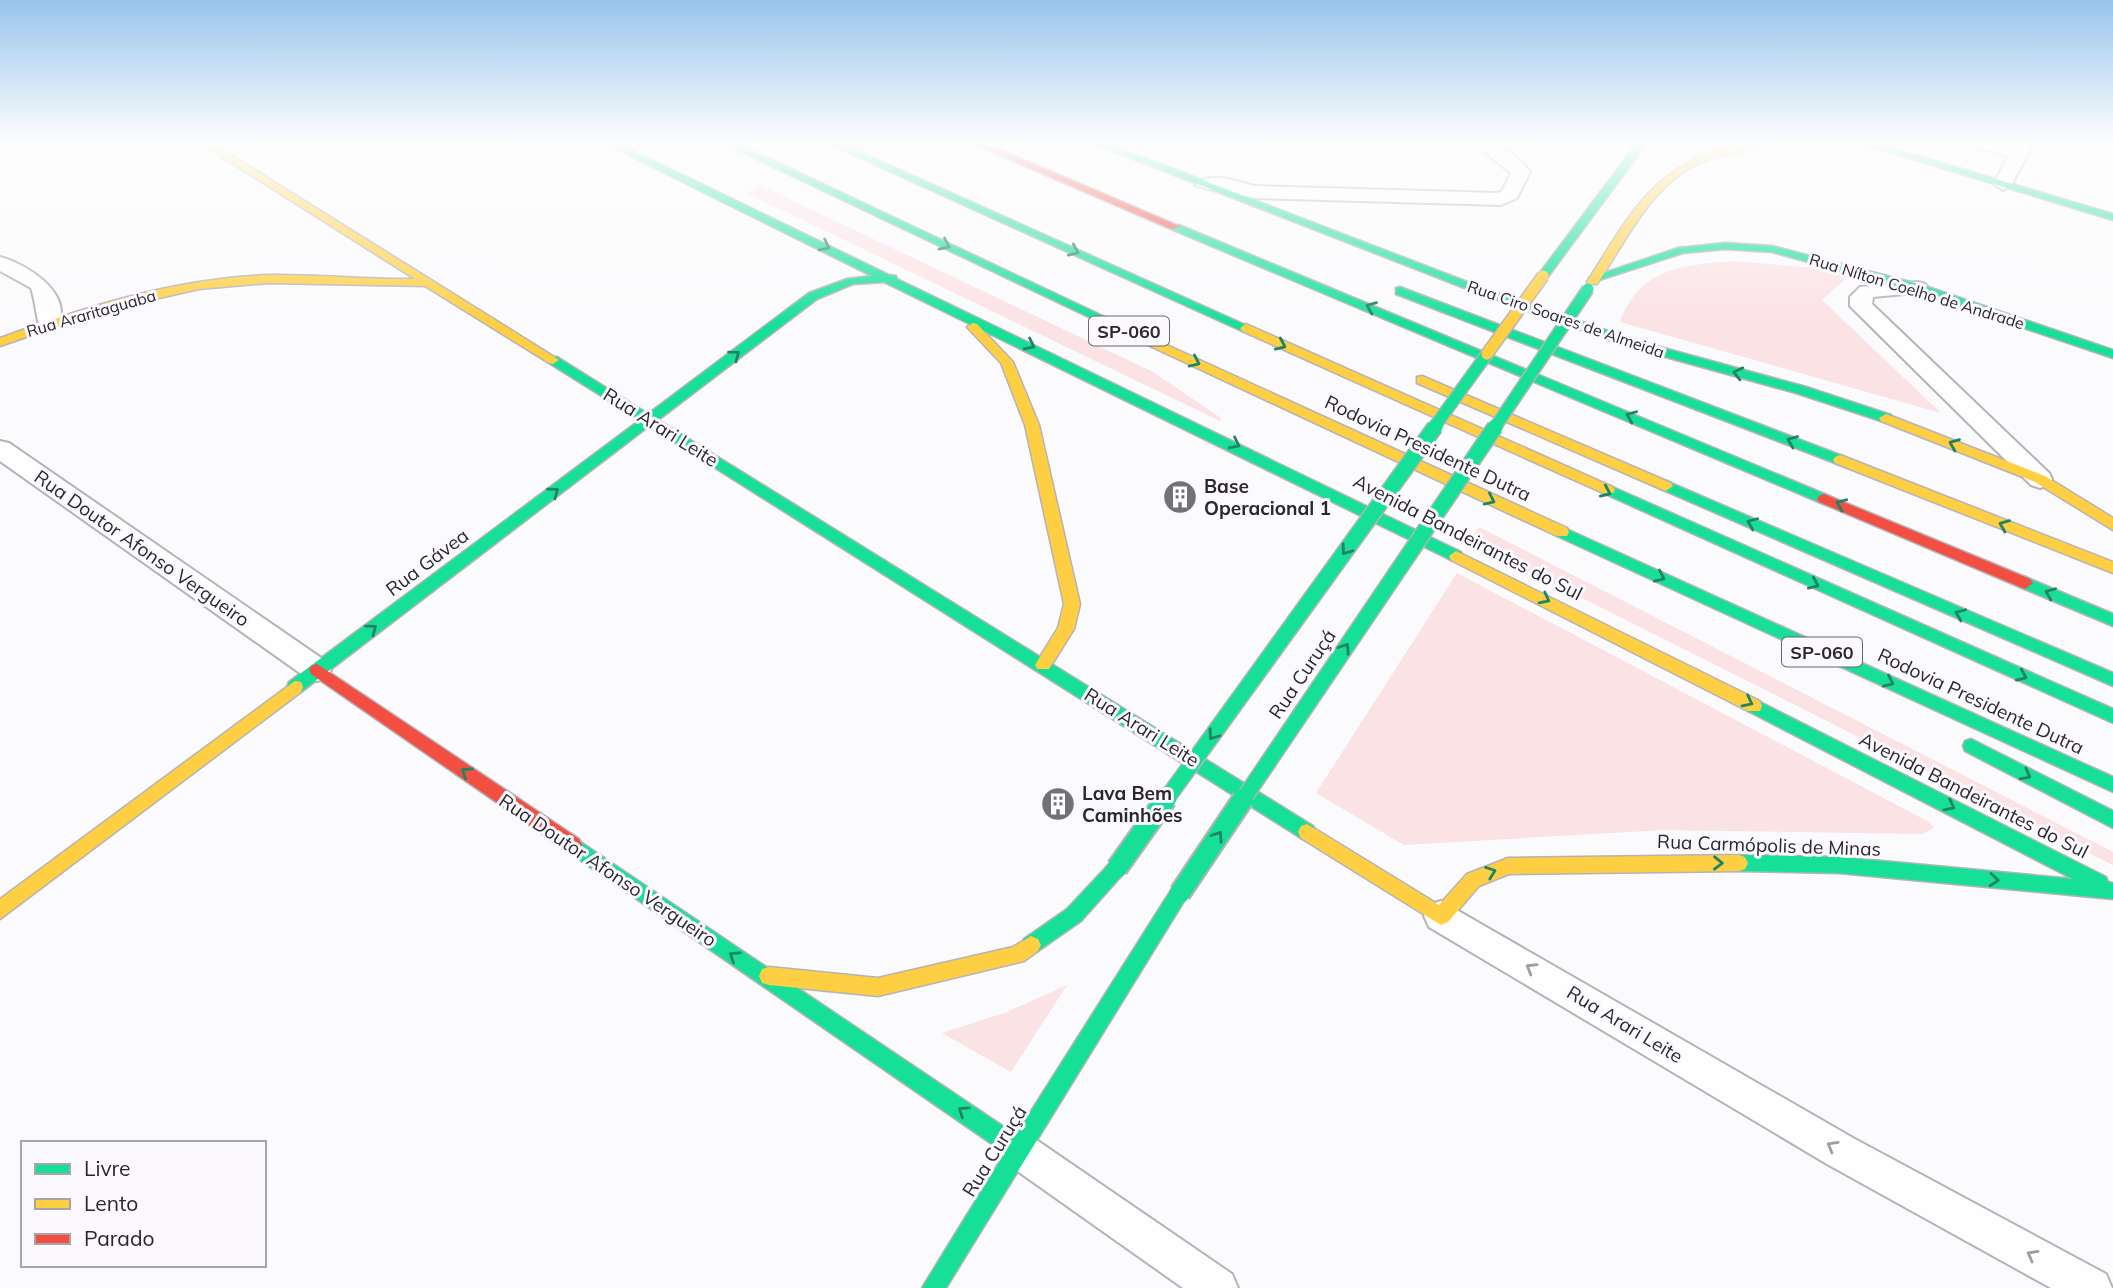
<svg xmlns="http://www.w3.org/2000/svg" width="2113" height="1288" viewBox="0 0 2113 1288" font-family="Mulish,sans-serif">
  <rect width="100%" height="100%" fill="#fbfafc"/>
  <path fill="#fbe2e5" d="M760,185L1153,372L1221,418L1220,421L747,193Z
    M1734,261L1814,268L1850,275L1822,300L1941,413L1620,322C1640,268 1682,265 1734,261Z
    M1479,527L2113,852V865L1469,541Z
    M1457,573L1929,822L1934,828L1922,834L1663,830L1404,845L1316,793Z
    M1067,985L1011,1072L942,1033L1007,1012Z"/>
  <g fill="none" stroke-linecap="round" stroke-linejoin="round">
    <g stroke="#b5b3b7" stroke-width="4">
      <path id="street" d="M1473,143C1498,143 1515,151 1530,172L1517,198L1501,205L1254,198C1243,195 1199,189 1196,185C1208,170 1239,182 1255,186L1497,193L1502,191L1511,173Z
        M1972,143L2013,146L2015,143H2033L2012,184L2003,190L1994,184L2008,156L1975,147Z
        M0,257C25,263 77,295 56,327H40C37,321 35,299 31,288L0,271Z
        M1918,282L1925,284L1928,288L1925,292L1873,297L1872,304L2049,473L2052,479L2049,485L2040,488L2031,485L1850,306V297L1860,287Z
        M0,441L9,443L327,662L331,670L327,678L317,681L307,678L0,461Z
        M1441,901L1853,1138L2106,1274L2112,1288H2051L1827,1164L1429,927L1424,916L1429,905Z
        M1019,1131L1032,1137L1232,1274L1238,1288H1183L1006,1163L1000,1150L1006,1137Z"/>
    </g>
    <g stroke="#b5b3b7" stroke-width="3">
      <path id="fast" d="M604,143H617L889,275L896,276L897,279L1461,552L1463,556L1461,560H1451L884,282L853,284L817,299L658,420L1313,826L1316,832L1313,838L1307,840L1301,838L649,426L301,692H289L287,687L289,682L640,420L549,363V357H557L648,414L809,293L847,279L872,276Z
        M723,143H736L1162,344L1156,348L1152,347Z
        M827,143H840L1252,328L1246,332L1242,331Z
        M1092,143H1106L1470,283L1634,340L1806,387L1891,415L1893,418L1886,422L1881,421L1796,393L1626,346L1462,287Z
        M1637,143H1647L1547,278H1539V274Z
        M1859,143H1875L2113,214V220Z
        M1171,225H1179L1829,496L1831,499L1824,504L1819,502L1171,229Z
        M1725,243L1772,246L1922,285L2113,350V358L1914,291L1772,252L1725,249L1683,253L1599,280H1591L1589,278L1678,248Z
        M1400,287L1845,457L1847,460L1840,465L1835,463L1396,294V288Z
        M1666,481L2113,673V686L1661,489L1659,486Z
        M1608,485L2113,709V723L1603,493L1601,490L1603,487Z
        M1562,527L2113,777V792L1557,536L1555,532L1557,528Z
        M2025,577L2113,614V626L2020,587L2017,583Z
        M1754,699L2106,877L2108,882L2113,883V899L1839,873L1739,871L1733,869L1730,863L1733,857L1739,855L1839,857L2073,879L1748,711L1746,706L1748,701Z
        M1971,739L2113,811V828L1965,751L1963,746L1965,741Z
        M573,837L1016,1135L1173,887L1180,885L1187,887L1189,893L946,1288H922L1005,1153L567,851L564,845L567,839Z
        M1117,860L1123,862L1126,868L1123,874L1081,921L1038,951L1031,954L1024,951L1021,945L1024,939L1067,909L1111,862Z"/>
    </g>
    <g stroke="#b5b3b7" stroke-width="3">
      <path id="slow" d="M200,143H212L559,360L553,364L549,363L425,286L268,283L199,289L102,311L0,346V338C87,306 177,278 270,275C318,274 366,280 415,279Z
        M1745,143H1764C1750,153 1720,154 1702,162C1650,185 1627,240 1597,284H1589L1587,282C1633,210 1654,162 1745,143Z
        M973,323L977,324L1013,362L1039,425L1080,604L1074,629L1049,669H1037L1035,665L1058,628L1064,604L1025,425L1001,363L967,327Z
        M1246,324L1613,487L1615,490L1613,493H1603L1242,331L1240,328Z
        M1156,340L1567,528L1569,532L1567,536H1557L1152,347V341Z
        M1422,376L1671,483L1673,486L1666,491L1661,489L1417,383V377Z
        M1886,414L2045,476L2113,518V530L2035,482L1881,421L1879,418Z
        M1840,455L2113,562V573L1835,463L1833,460L1835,457Z
        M1456,551L1760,701L1762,706L1760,711H1748L1451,560L1449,556Z
        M295,681L301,682L303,687L301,692L0,919V899Z
        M1307,824L1439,905L1467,874L1508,858L1739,855L1745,857L1748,863L1745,869L1739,871L1509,874L1479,886L1448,922L1441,925L1301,838L1298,832L1301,826Z
        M1031,936L1038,939L1041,945L1038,951L1024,961L878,996L769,985L762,983L759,976L762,969L769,967L878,978L1013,947Z"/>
    </g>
    <g stroke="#b5b3b7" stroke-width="3">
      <path id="jam" d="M971,143H985L1181,227L1171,229Z
        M1824,494L2030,579L2033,583L2025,589L2020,587L1819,502L1817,499L1819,496Z
        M317,664L579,839L582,845L579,851L573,853L567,851L311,674L309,670L311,666Z"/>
    </g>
    <use href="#street" fill="#fefeff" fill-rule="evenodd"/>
    <use href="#fast" fill="#16e098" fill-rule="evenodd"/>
    <use href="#slow" fill="#ffcf43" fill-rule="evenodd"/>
    <use href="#jam" fill="#f24e42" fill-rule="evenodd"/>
    <g stroke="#b5b3b7" stroke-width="14" stroke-linecap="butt">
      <path id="fast-bridge-far2" d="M1433,429L1487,354
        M1494,429L1588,289"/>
    </g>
    <g stroke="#b5b3b7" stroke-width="18" stroke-linecap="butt">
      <path id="fast-bridge-far1" d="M1165,801L1435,427
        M1242,801L1495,427"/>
    </g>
    <g stroke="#b5b3b7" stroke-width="24" stroke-linecap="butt">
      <path id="fast-bridge" d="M1117,868L1166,799
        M1180,893L1243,799"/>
    </g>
    <g stroke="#b5b3b7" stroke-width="14" stroke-linecap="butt">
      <path id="slow-bridge" d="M1487,354L1543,276"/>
    </g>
    <use href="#fast-bridge-far2" stroke="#16e098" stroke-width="11"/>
    <use href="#fast-bridge-far1" stroke="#16e098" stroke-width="15"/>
    <use href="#fast-bridge" stroke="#16e098" stroke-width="20"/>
    <use href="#slow-bridge" stroke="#ffcf43" stroke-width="11"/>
  </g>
  <defs><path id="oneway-chevron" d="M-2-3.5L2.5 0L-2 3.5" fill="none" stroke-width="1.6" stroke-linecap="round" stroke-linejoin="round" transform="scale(1.75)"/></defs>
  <g stroke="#208463">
    <use href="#oneway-chevron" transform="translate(945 245) rotate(25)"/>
    <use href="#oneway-chevron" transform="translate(825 246) rotate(26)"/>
    <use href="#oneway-chevron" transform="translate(1074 251) rotate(24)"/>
    <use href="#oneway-chevron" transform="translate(1371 307) rotate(-158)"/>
    <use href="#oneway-chevron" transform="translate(1030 345) rotate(26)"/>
    <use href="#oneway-chevron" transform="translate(1281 345) rotate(24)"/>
    <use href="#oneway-chevron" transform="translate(735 355) rotate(-37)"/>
    <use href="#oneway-chevron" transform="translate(1195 362) rotate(25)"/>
    <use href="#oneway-chevron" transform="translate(1738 373) rotate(-166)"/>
    <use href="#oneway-chevron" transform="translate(1631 416) rotate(-157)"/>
    <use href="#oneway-chevron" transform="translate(1792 441) rotate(-158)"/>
    <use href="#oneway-chevron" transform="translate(1235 444) rotate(26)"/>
    <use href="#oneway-chevron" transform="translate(1954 444) rotate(-158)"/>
    <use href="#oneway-chevron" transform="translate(554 492) rotate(-37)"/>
    <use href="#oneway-chevron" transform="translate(1606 492) rotate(24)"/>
    <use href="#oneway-chevron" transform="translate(1490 500) rotate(25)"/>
    <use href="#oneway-chevron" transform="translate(1841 504) rotate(-157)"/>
    <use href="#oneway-chevron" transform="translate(1752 523) rotate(-157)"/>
    <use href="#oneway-chevron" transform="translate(2004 525) rotate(-158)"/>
    <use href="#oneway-chevron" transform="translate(1346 550) rotate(126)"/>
    <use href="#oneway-chevron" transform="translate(1660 577) rotate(25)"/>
    <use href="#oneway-chevron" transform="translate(1814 584) rotate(24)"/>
    <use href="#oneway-chevron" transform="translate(2050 593) rotate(-157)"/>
    <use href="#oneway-chevron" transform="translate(1545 599) rotate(27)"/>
    <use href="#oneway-chevron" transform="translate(1960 614) rotate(-157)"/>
    <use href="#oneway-chevron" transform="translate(372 629) rotate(-37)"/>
    <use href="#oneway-chevron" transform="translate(1345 648) rotate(-56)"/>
    <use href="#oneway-chevron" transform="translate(2022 676) rotate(24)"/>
    <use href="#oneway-chevron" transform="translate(1889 682) rotate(25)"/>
    <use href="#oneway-chevron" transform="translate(1748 702) rotate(27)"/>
    <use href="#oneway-chevron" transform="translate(1213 735) rotate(126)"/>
    <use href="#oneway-chevron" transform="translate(466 772) rotate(-146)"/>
    <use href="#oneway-chevron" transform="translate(2026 775) rotate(28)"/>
    <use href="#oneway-chevron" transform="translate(1950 806) rotate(27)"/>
    <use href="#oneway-chevron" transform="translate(1218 836) rotate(-56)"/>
    <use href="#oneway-chevron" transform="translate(1718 863) rotate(1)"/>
    <use href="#oneway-chevron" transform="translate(1491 872) rotate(-20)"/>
    <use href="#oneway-chevron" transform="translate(1994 880) rotate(5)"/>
    <use href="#oneway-chevron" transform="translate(734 956) rotate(-146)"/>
    <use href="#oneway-chevron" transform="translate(963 1111) rotate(-146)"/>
  </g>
  <g stroke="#9f9da1">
    <use href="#oneway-chevron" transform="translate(1531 968) rotate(-149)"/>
    <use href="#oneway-chevron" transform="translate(1832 1146) rotate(-150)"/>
    <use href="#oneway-chevron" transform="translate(2032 1255) rotate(-151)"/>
  </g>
  <linearGradient id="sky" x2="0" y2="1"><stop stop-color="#99c5ec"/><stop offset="0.44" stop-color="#fdfdfe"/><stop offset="1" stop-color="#fdfdfe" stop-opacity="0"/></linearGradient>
  <rect width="2113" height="323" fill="url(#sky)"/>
  <defs>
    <g id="building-disc" transform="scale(1.75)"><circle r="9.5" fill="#737176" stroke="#fbf9fd"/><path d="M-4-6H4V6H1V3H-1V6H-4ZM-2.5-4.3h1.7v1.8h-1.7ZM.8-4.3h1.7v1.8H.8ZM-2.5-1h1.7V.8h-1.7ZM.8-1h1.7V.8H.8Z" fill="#fff"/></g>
  </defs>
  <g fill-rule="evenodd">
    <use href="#building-disc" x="1180" y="497"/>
    <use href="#building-disc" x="1058" y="804"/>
  </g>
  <g text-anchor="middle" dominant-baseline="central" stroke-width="6" stroke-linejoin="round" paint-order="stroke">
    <g font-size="16" fill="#2a272e" stroke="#fbf9fd">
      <text transform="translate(1917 291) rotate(17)">Rua Nílton Coelho de Andrade</text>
      <text transform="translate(91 313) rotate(-16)">Rua Araritaguaba</text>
      <text transform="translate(1566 319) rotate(19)">Rua Ciro Soares de Almeida</text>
    </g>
    <g fill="#fbf9fd" stroke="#69666c" stroke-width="2">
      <rect x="1089" y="316.5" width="80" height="29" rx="5"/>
      <rect x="1782" y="637.5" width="80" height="29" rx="5"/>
    </g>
    <g font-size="18" font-weight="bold" fill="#2a272e">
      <text x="1129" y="331">SP-060</text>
      <text x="1822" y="652">SP-060</text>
    </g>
    <g font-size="19" fill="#2a272e" stroke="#fbf9fd">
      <text transform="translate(661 427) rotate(32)">Rua Arari Leite</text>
      <text transform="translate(1428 448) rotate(25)">Rodovia Presidente Dutra</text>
      <text transform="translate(1468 537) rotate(27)">Avenida Bandeirantes do Sul</text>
      <text transform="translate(142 548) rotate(35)">Rua Doutor Afonso Vergueiro</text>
      <text transform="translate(427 562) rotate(-37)">Rua Gávea</text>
      <text transform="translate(1302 674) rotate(-56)">Rua Curuçá</text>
      <text transform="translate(1981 701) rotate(25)">Rodovia Presidente Dutra</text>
      <text transform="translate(1142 727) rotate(32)">Rua Arari Leite</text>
      <text transform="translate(1974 795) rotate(27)">Avenida Bandeirantes do Sul</text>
      <text transform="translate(1769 845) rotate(2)">Rua Carmópolis de Minas</text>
      <text transform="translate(608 870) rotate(34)">Rua Doutor Afonso Vergueiro</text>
      <text transform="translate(1625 1024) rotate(31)">Rua Arari Leite</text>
      <text transform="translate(994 1151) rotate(-58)">Rua Curuçá</text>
    </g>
    <g font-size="19" font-weight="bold" fill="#2a272e" stroke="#fbf9fd" text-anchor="start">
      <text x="1204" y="486">Base<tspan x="1204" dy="22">Operacional 1</tspan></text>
      <text x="1082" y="793">Lava Bem<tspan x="1082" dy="22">Caminhões</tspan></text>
    </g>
  </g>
  <rect x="21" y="1141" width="245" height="126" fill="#fbf9fd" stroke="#a7a5aa" stroke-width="2"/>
  <rect x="35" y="1164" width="35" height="10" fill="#16e098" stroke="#a7a5aa" stroke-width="2"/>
  <text x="84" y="1176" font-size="21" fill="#2a272e">Livre</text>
  <rect x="35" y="1199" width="35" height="10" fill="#ffcf43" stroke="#a7a5aa" stroke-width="2"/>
  <text x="84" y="1211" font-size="21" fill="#2a272e">Lento</text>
  <rect x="35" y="1234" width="35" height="10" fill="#f24e42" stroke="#a7a5aa" stroke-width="2"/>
  <text x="84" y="1246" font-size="21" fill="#2a272e">Parado</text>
</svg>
